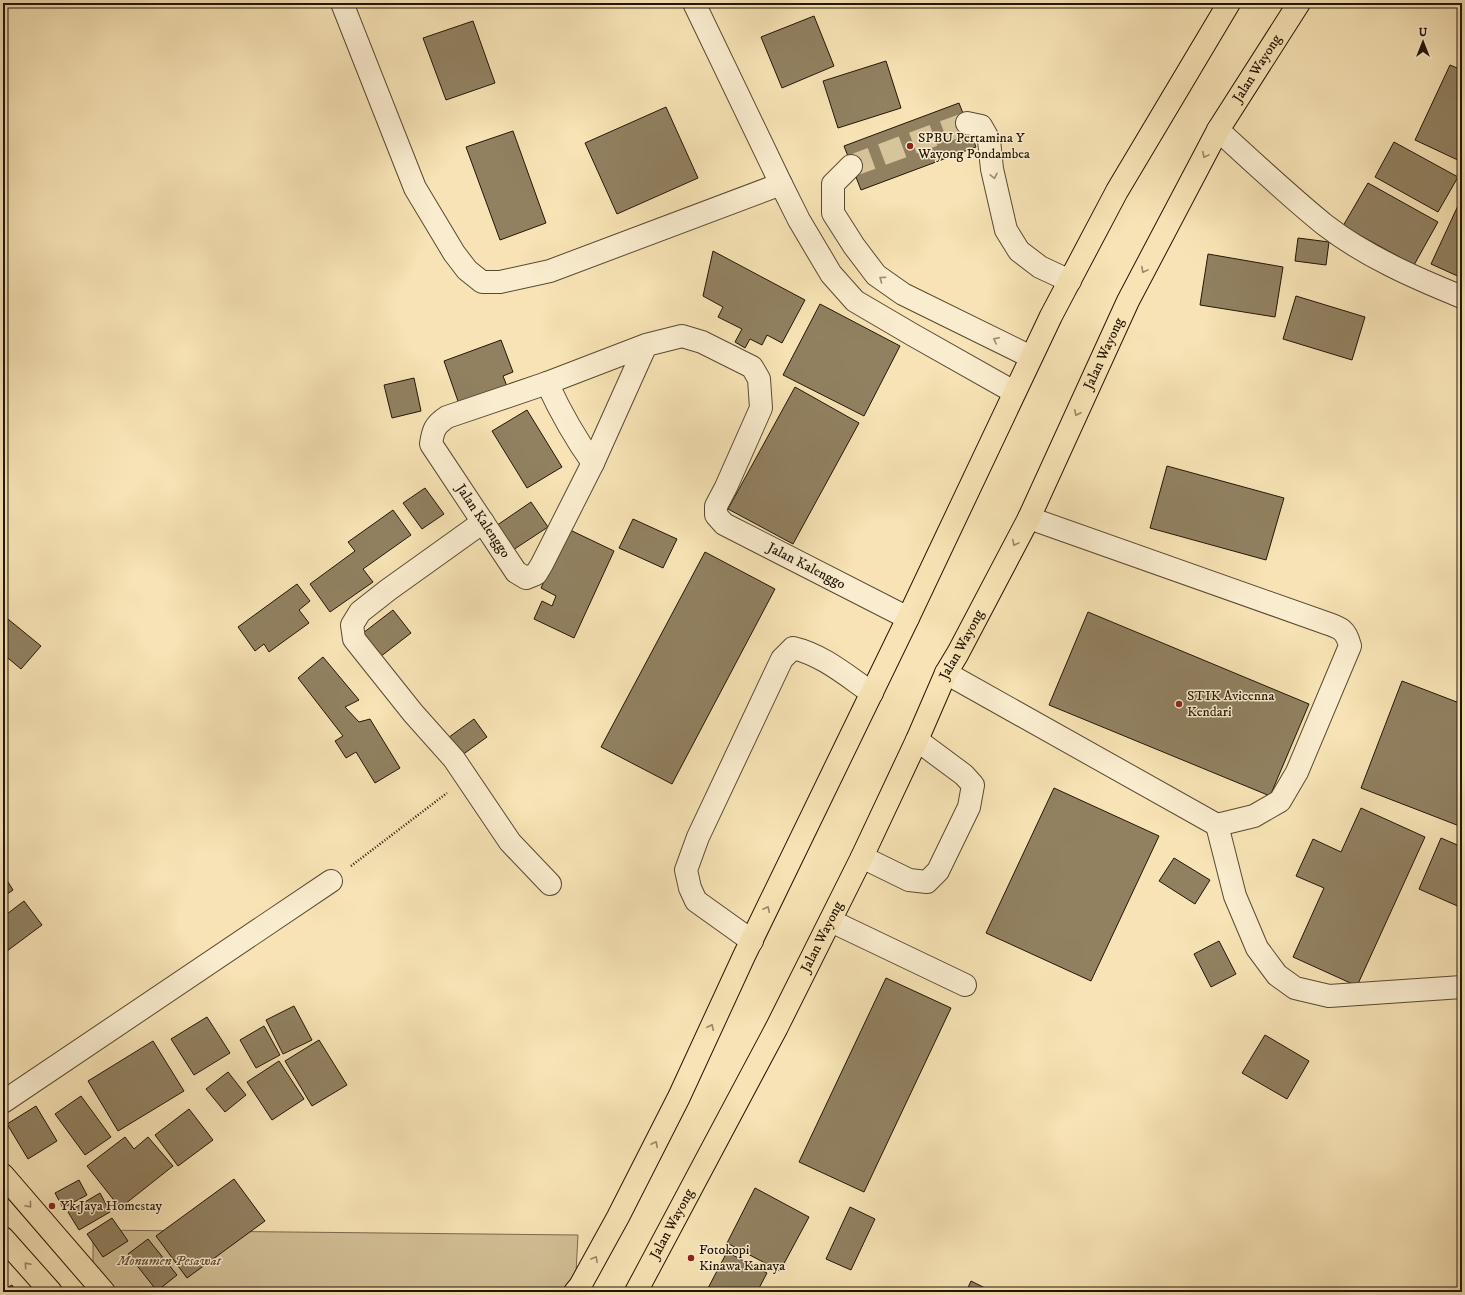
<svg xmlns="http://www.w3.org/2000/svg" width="1465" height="1295" viewBox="0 0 1465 1295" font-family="'IM FELL DW Pica',serif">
  <rect width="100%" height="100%" fill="#f7e3b5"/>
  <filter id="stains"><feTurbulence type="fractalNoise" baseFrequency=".005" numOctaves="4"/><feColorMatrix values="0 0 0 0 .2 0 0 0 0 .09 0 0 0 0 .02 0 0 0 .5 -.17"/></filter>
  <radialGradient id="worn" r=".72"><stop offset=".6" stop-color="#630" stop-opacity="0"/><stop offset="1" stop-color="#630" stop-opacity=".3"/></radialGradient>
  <path fill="#d3c097" stroke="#7b6b4e" d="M93,1230L578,1235L575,1292H93Z"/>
  <path fill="#918161" stroke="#231606" d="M814,16L834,66L782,88L761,37Z
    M473,21L495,83L446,100L423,38Z
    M886,61L901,108L838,128L823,81Z
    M1450,65L1462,70V162L1415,140Z
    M959,103L976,147L861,190L844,146Z
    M666,107L698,178L617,214L585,143Z
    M513,131L546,223L500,240L466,147Z
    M1394,142L1458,177L1438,212L1375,177Z
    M1368,183L1438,222L1414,265L1343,226Z
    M1462,197V278L1431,264Z
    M1298,238L1329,242L1326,265L1295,261Z
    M713,251L805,300L782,343L767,335L762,345L750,339L745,348L735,342L742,329L718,317L723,307L703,296Z
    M1208,254L1283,267L1275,317L1200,305Z
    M1296,296L1365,317L1352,360L1283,339Z
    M820,304L900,346L864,416L783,375Z
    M501,340L513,372L503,376L508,389L460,407L444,361Z
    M414,378L421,411L392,418L384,385Z
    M795,387L859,423L793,544L728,509Z
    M527,410L562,467L527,488L492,431Z
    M1167,466L1284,498L1266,560L1150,528Z
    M425,488L444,514L422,529L403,503Z
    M531,502L548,527L510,552L493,528Z
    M393,510L411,535L363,569L373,582L330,612L310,584L355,551L348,542Z
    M633,519L677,539L663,568L619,548Z
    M568,529L614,551L574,638L534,619L542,601L552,606L556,596L541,588Z
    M705,552L775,589L672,784L601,747Z
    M297,584L310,601L299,610L309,623L269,652L264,644L255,651L238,627Z
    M393,610L411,633L380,657L363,633Z
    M1088,612L1309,704L1270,796L1049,705Z
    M3,615L41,646L21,669L3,654Z
    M323,657L359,700L345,707L359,722L370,719L400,768L375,783L356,752L346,758L335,741L343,736L298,678Z
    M1402,681L1462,704V827L1361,788Z
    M474,719L487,737L458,758L445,740Z
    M1054,788L1159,836L1091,981L986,933Z
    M1361,808L1425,837L1357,986L1293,957L1324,888L1296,876L1313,839L1341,852Z
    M1441,838L1462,847V908L1419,889Z
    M1174,858L1210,880L1195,904L1159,881Z
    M3,874L13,890L3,897Z
    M24,901L42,925L3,954V917Z
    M1219,941L1236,974L1211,987L1194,954Z
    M886,978L951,1008L864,1192L799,1162Z
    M294,1006L312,1040L283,1054L266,1020Z
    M207,1017L230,1053L194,1075L171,1039Z
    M264,1026L280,1055L256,1068L240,1040Z
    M1265,1035L1309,1061L1287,1099L1242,1073Z
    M319,1040L347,1085L312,1106L285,1061Z
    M153,1041L184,1091L118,1131L88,1081Z
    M279,1061L304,1099L272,1120L247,1082Z
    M228,1072L246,1095L225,1112L206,1089Z
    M81,1096L111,1137L85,1155L55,1114Z
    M36,1106L57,1141L28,1159L7,1124Z
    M189,1109L213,1140L178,1166L155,1135Z
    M125,1137L134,1149L148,1137L173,1166L120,1208L87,1166Z
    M234,1179L265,1221L187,1278L156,1236Z
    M79,1180L87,1195L63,1208L55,1193Z
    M755,1188L809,1217L780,1271L727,1243Z
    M100,1193L110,1212L79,1230L68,1212Z
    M850,1207L875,1219L851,1270L826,1259Z
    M112,1218L128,1241L103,1257L87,1234Z
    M148,1239L177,1275L157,1291L128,1254Z
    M727,1252L767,1273L757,1292H706Z
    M971,1281L993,1292H966Z
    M12,1285L16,1292H3V1290Z"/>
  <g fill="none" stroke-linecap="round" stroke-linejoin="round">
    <path stroke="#d7c49b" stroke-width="22" stroke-dasharray="22 11" stroke-linecap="butt" d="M851,166L967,123"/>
    <g stroke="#584932" stroke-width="24">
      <g id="minor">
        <path d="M342,3L415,188L454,253L467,270L482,282H500L550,271L781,184"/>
        <path d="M694,3L781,184L799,220L831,274L855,301L913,335L1014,392"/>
        <path d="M967,123L981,126L989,140L992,169L1006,230L1019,251L1040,267L1070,281"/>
        <path d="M1218,130C1253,162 1288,195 1325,225C1365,256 1415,278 1462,297"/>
        <path d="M851,166L833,184V213L854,246L876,275L903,294L1031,357"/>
        <path id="s1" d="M646,345L593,463L542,564L536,574L526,578L516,572L431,444C433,430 435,425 447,417L547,383L646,345L682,336L702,342L752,367L759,379L761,408L726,487L716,506V515L724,524L908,618"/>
        <path d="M547,383C560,411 575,438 593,463"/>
        <path d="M483,522L388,590L360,612L352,625L354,639L413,713L454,759L510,842L550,884"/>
        <path d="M946,673L1217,825L1254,816L1280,801L1297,772L1350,646C1346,630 1341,628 1326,623L1029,518"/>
        <path d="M1217,825L1235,896L1257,948L1277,975L1295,988L1329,996L1462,987"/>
        <path d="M862,857L909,880L927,882L938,871L969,807L973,785L964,775L917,740"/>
        <path d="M831,921L965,985"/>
        <path d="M752,941L696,901L690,888L686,870L698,837L782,659L793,648C823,655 847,676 872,693"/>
        <path d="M3,1102L331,881"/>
      </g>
    </g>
    <g stroke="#231606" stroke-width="24">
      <g id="major">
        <path d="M575,1292L580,1286L618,1217L679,1097L744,956L908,618L1051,316L1117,191L1229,3"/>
        <path id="s2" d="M636,1292L777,1027L862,857L917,740L946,673L958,653L1029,518L1128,301L1218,130L1299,3"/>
      </g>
    </g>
    <g stroke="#231606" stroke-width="24">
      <path id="highway" d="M3,1175L104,1292
        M3,1238L51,1292"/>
    </g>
    <path stroke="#231606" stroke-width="2.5" stroke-dasharray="1 2" stroke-linecap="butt" d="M351,866L447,793"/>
    <use href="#minor" stroke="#faedcf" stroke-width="22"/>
    <use href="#major" stroke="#f7e3b5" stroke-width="22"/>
    <use href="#highway" stroke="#f7e3b5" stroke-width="22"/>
  </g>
  <defs><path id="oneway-chevron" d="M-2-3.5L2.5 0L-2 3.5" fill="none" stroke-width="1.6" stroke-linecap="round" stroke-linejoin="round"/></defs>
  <g stroke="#988766">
    <use href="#oneway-chevron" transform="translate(1205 155) rotate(118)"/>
    <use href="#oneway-chevron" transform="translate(1144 270) rotate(118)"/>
    <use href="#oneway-chevron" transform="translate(1077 413) rotate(115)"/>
    <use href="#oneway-chevron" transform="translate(1015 543) rotate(118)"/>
    <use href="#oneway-chevron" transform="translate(767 909) rotate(-64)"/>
    <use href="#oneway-chevron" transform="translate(711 1027) rotate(-65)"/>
    <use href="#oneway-chevron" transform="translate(655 1144) rotate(-63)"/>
    <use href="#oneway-chevron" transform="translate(29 1205) rotate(49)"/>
    <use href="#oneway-chevron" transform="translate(595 1259) rotate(-61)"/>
    <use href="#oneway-chevron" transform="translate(27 1265) rotate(-131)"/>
  </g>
  <g stroke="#998c75">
    <use href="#oneway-chevron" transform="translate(994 176) rotate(78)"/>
    <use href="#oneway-chevron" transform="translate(882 279) rotate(-144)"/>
    <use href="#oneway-chevron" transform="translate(996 340) rotate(-154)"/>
  </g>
  <g fill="#8f2418" stroke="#faedcf" stroke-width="1.5">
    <circle cx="910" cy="146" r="4"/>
    <circle cx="1179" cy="704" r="4"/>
    <circle cx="52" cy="1206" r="4"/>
    <circle cx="691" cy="1258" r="4"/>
  </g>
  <g text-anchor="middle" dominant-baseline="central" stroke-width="3" stroke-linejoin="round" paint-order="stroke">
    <g font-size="14" fill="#231606" stroke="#faedcf">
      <text stroke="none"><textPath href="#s2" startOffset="1373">Jalan Wayong</textPath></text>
      <text stroke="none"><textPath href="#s2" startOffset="1049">Jalan Wayong</textPath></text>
      <text transform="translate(483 521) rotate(56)">Jalan Kalenggo</text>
      <text stroke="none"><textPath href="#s1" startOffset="1053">Jalan Kalenggo</textPath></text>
      <text stroke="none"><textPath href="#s2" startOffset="725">Jalan Wayong</textPath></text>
      <text stroke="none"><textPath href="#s2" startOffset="401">Jalan Wayong</textPath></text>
      <text stroke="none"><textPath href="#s2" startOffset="77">Jalan Wayong</textPath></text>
    </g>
    <g font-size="14" fill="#231606" stroke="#faedcf" text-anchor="start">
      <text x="918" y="138">SPBU Pertamina Y<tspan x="918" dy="16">Wayong Pondambea</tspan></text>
      <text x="1187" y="696">STIK Avicenna<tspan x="1187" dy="16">Kendari</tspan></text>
      <text x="60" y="1206">Yk Jaya Homestay</text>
      <text x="699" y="1250">Fotokopi<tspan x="699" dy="16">Kinawa Kanaya</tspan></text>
    </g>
    <g font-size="14" font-style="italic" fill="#615239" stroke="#faedcf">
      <text x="169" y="1261">Monumen Pesawat</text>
    </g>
  </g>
  <rect width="1465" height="1295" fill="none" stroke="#f7e3b5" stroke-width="16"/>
  <rect x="4" y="4" width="1457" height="1287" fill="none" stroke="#231606" stroke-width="2"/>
  <rect x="8" y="8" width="1449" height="1279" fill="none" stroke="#231606"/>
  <g transform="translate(1423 42)" stroke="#faedcf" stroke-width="3" paint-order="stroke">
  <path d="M0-3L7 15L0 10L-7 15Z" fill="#231606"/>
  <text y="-6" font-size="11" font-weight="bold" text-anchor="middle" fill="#231606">U</text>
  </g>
  <rect width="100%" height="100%" filter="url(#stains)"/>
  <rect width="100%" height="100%" fill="url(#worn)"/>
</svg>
